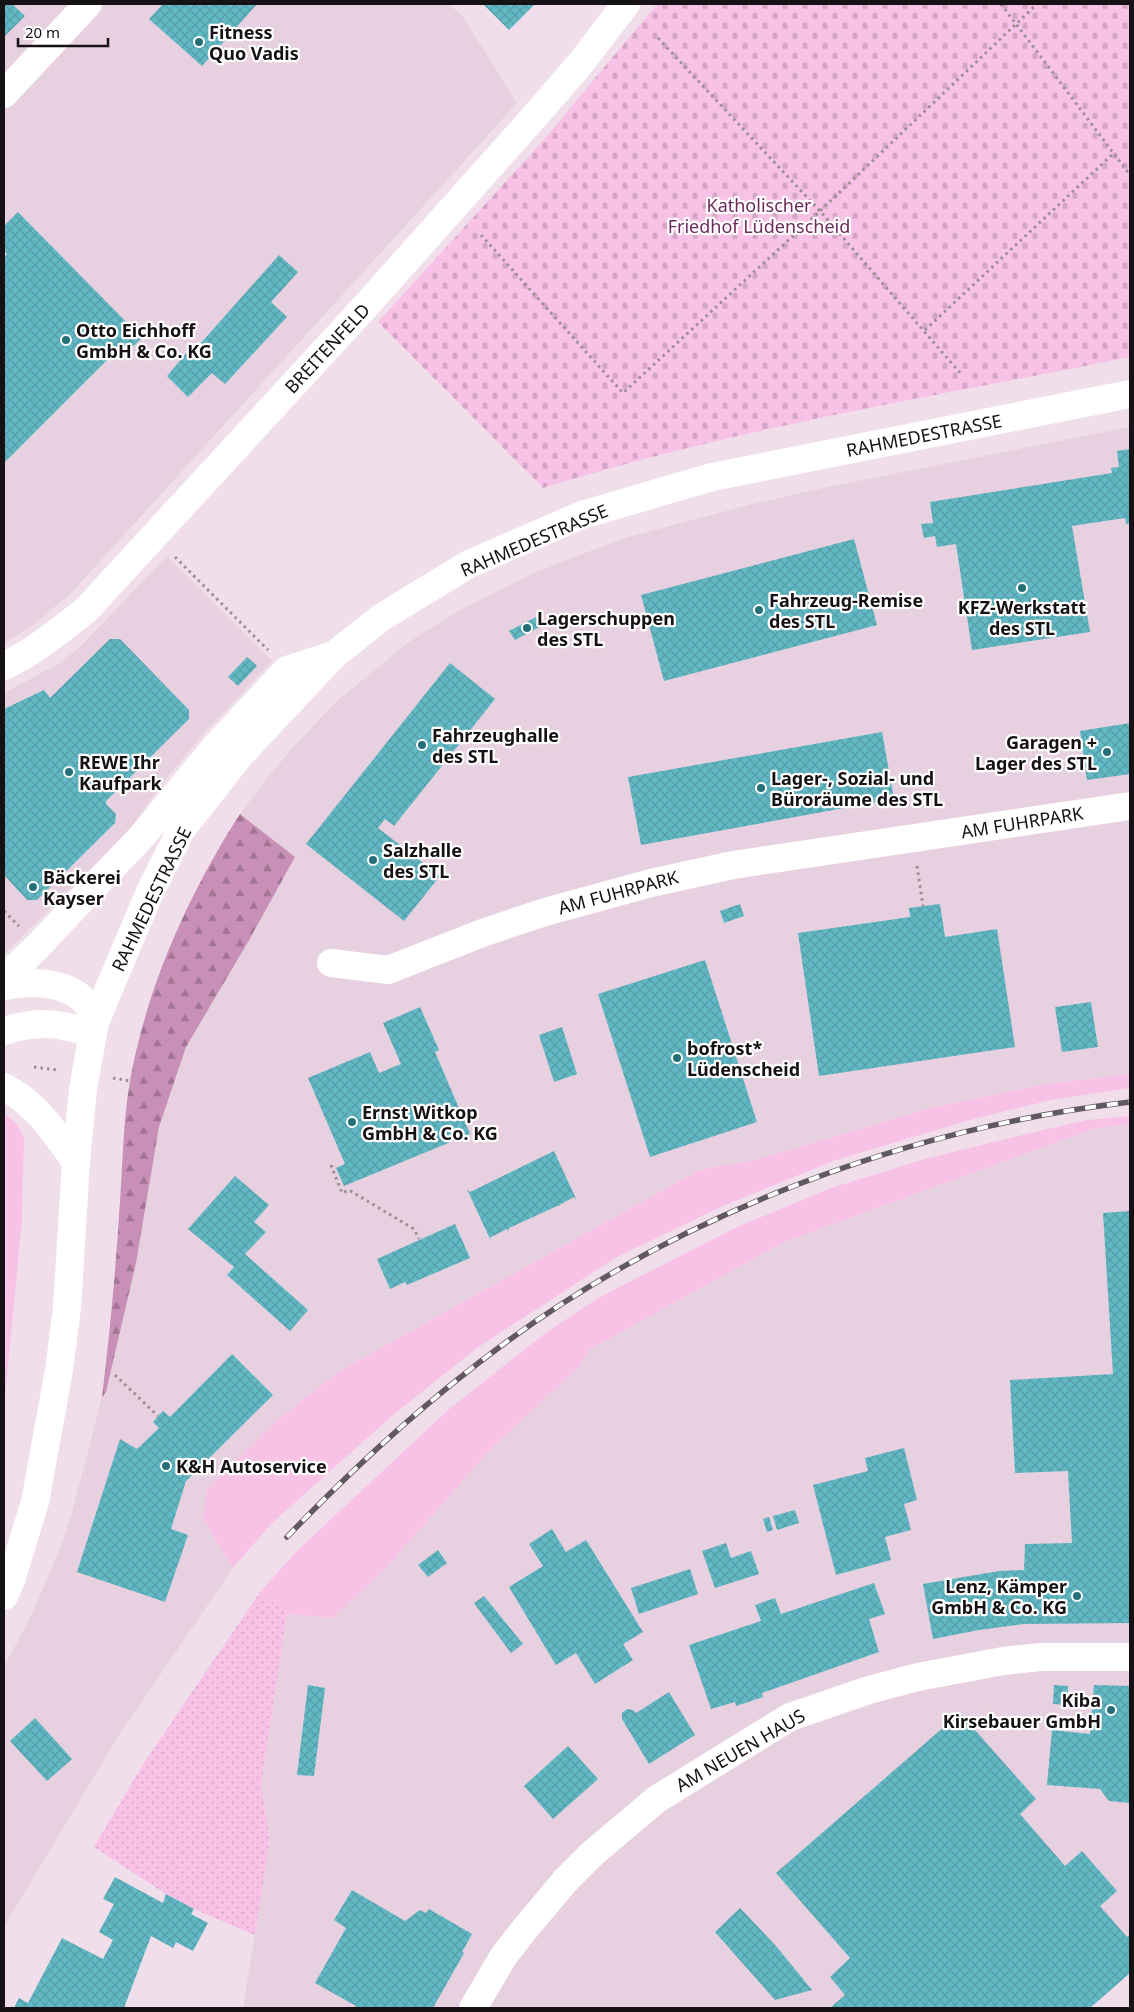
<svg xmlns="http://www.w3.org/2000/svg" width="1134" height="2012" viewBox="0 0 1134 2012" font-family="'Noto Sans',sans-serif">
  <defs>
    <pattern id="forest-firs" width="22" height="20" patternUnits="userSpaceOnUse" patternTransform="scale(1.25)"><rect width="22" height="20" fill="#c890b7"/><path d="M5 1l3.5 6h-7zM16 11l3.5 6h-7z" fill="#a17494"/></pattern>
    <pattern id="cemetery-stones" width="16" height="16" patternUnits="userSpaceOnUse" patternTransform="scale(1.25)"><rect width="16" height="16" fill="#f8c2e7"/><path d="M2 7V4a2 2 0 0 1 4 0v3zM10 15v-3a2 2 0 0 1 4 0v3z" fill="#d4a6c5"/></pattern>
    <pattern id="garden-dots" width="8" height="8" patternUnits="userSpaceOnUse" patternTransform="scale(1.25)"><rect width="8" height="8" fill="#f8c2e7"/><path d="M2 2h.1M6 6h.1" fill="none" stroke="#d4a6c5" stroke-width="1.8" stroke-linecap="round"/></pattern>
    <pattern id="building-cross-hatch" width="8" height="8" patternUnits="userSpaceOnUse" patternTransform="scale(1.25)"><rect width="8" height="8" fill="#62b9c5"/><path d="M0 0l8 8M0 8l8-8" fill="none" stroke="#549ea8"/></pattern>
  </defs>
  <rect width="100%" height="100%" fill="#f0dfea"/>
  <path fill="#e7d0df" d="M4,4H449L463,17L517,103L71,593L31,627L4,643Z
    M1130,427V1074L1045,1084L927,1109L793,1149L754,1160L699,1170L338,1372L270,1426L207,1490L203,1519L233,1568L117,1738L4,1927V1667L33,1612L60,1548L72,1513L102,1397L106,1392L136,1263L159,1127L186,1047L248,942L295,857L240,814L266,779L296,744L337,701L409,642L463,608L537,572L621,539L749,505L832,486Z
    M167,556L272,661L204,733L161,785L131,828L4,954V693L60,663L81,646Z
    M1130,1124V1973L1090,2008H243L268,1852L269,1834L261,1786L287,1614L333,1618L386,1568L491,1449L580,1366L589,1350L784,1242L1093,1129Z"/>
  <path fill="#f8c2e7" d="M1130,1074V1088L1051,1100L977,1118L836,1160L723,1206L615,1258L477,1348L393,1415L272,1523L233,1568L203,1519L207,1490L270,1426L338,1372L699,1170L754,1160L793,1149L927,1109L1045,1084Z
    M4,1113L17,1124L24,1138L22,1220L4,1407Z
    M1130,1116V1124L1093,1129L784,1242L589,1350L580,1366L491,1449L386,1568L333,1618L287,1614L260,1592L299,1549L448,1410L544,1334L598,1298L737,1227L831,1188L925,1159L1014,1137L1087,1120Z"/>
  <path fill="url(#forest-firs)" d="M240,814L295,857L248,942L186,1047L159,1127L136,1263L106,1392L102,1397C110,1331 116,1267 120,1201C123,1161 123,1121 130,1081C147,986 188,895 240,814Z"/>
  <path fill="url(#cemetery-stones)" d="M657,4H1130V357C934,397 735,428 543,488L378,322L542,142Z"/>
  <path fill="url(#garden-dots)" d="M260,1592L287,1614L261,1785L269,1834L268,1852L255,1935L194,1909L166,1894L94,1847L144,1763Z"/>
  <path fill="url(#building-cross-hatch)" d="M4,4H12L25,16L4,37Z
    M163,4H257L202,66L149,19Z
    M483,4H535L509,30Z
    M18,212L142,338L125,354L119,348L4,463V258L7,254L4,250V226Z
    M279,255L298,272L271,302L287,317L225,384L212,373L188,397L167,376L189,350L192,353Z
    M1130,449V523L1126,524L1125,518L1072,526L1090,632L972,650L956,544L937,547L935,536L924,538L921,524L933,523L930,502L1112,473L1111,468L1119,467L1117,451Z
    M854,539L877,625L664,681L641,595Z
    M540,615L545,624L515,640L509,631Z
    M110,639H120L189,710V719L106,801V804L116,814L115,823L37,900H27L4,875V709L44,690L50,698Z
    M247,657L257,666L238,686L228,677Z
    M450,663L495,699L394,826L385,819L378,828L440,876L404,921L306,844Z
    M1130,723V774L1087,780L1080,731Z
    M882,732L894,799L641,845L628,777Z
    M740,904L744,916L724,923L720,911Z
    M940,904L945,937L997,929L1015,1047L819,1076L798,933L910,917L909,908Z
    M705,960L757,1122L650,1157L598,994Z
    M1091,1002L1098,1047L1062,1052L1055,1007Z
    M420,1007L439,1050L435,1052L470,1134L344,1186L336,1168L345,1164L308,1078L370,1052L379,1073L401,1064L383,1023Z
    M562,1027L577,1074L554,1082L539,1035Z
    M554,1151L577,1201L574,1197L559,1205L560,1206H557L509,1228L508,1231L507,1229L491,1237L490,1239L467,1189L470,1192Z
    M235,1176L269,1205L254,1222L266,1232L245,1254L308,1310L290,1331L227,1275L234,1267L188,1229Z
    M1130,1211V1623L1024,1624L979,1630L933,1639L923,1584L999,1571L1024,1570L1025,1544L1072,1543L1068,1471L1015,1473L1010,1380L1113,1374L1103,1213Z
    M455,1224L470,1258L407,1285L405,1282L390,1289L377,1259Z
    M232,1354L273,1395L186,1481L171,1529L188,1535L165,1602L77,1572L120,1439L137,1449L159,1428L153,1422L158,1416L163,1411L170,1417Z
    M904,1448L917,1500L904,1504L911,1530L885,1537L891,1560L836,1575L813,1485L868,1471L865,1458Z
    M795,1510L799,1523L777,1530L773,1516Z
    M769,1517L773,1530L767,1532L763,1519Z
    M552,1529L566,1552L586,1540L643,1632L623,1644L633,1660L595,1684L576,1653L556,1665L509,1587L543,1566L529,1544Z
    M726,1543L731,1558L751,1551L759,1574L715,1588L702,1551Z
    M438,1550L447,1563L428,1577L418,1565Z
    M690,1569L698,1594L639,1614L631,1588Z
    M874,1583L885,1614L869,1619L879,1652L762,1693L763,1697L736,1706L735,1702L711,1709L689,1645L761,1621L755,1605L775,1598L781,1614Z
    M484,1596L523,1644L511,1653L474,1603Z
    M308,1685L325,1688L314,1776L297,1775Z
    M1054,1685L1068,1686L1067,1705L1053,1704Z
    M1094,1685L1130,1686V1803L1109,1801L1100,1789L1047,1785L1052,1730L1090,1734Z
    M669,1692L695,1735L649,1764L622,1719V1713L627,1709L633,1710L636,1713Z
    M960,1713L1036,1799L1020,1814L1065,1866L1082,1851L1117,1891L1100,1906L1127,1937L1130,1934V1973L1090,2008H830L845,1995L830,1977L850,1958L776,1873Z
    M35,1718L72,1759L47,1781L10,1741Z
    M568,1746L598,1779L553,1819L524,1786Z
    M115,1877L163,1903L166,1894L194,1909L191,1914L208,1923L193,1951L176,1942L173,1948L151,1936L124,2008H14L19,1998L28,2003L62,1938L103,1959L113,1940L99,1932L114,1904L103,1899Z
    M352,1890L405,1921L420,1910L426,1913L429,1909L472,1934L462,1952L464,1953L433,2008H355L356,2006L315,1983L346,1928L334,1920Z
    M740,1908L776,1946L812,1990L775,2000L715,1932Z"/>
  <g fill="none" stroke-linecap="round" stroke-linejoin="round">
    <path stroke="#9b8e96" stroke-width="3" stroke-dasharray="2.5 4" stroke-linecap="butt" d="M1001,4L1130,175
      M658,38L820,211L961,374
      M481,235L623,393L820,211L1037,4
      M925,330L1114,153
      M175,557L268,650
      M917,866L923,906
      M4,911L19,926
      M34,1067L57,1070
      M113,1078L130,1081
      M331,1165L342,1193L349,1190L414,1229L419,1239
      M115,1375L158,1416"/>
    <path stroke="#fff" stroke-width="28" d="M4,94L88,4
      M4,666C34,652 59,631 86,610L362,310L527,125L580,64L626,4
      M331,963L388,970L485,932L545,912L651,883L733,865L1130,806
      M473,2008L503,1957L524,1930L565,1881L593,1853L657,1799L790,1717L869,1690L918,1677L1003,1661L1041,1657H1130"/>
    <path stroke="#fff" stroke-width="28" d="M4,979L38,946L143,835L217,745L287,670L333,655
      M4,986C31,980 72,981 89,1007C92,1011 93,1017 95,1022
      M4,1031C39,1020 57,1023 92,1033
      M4,1087C35,1102 56,1134 76,1162
      M4,1596L11,1580L35,1502L59,1370L67,1308L76,1162L83,1089L95,1022L149,894L181,830L240,755L334,655L382,617L469,564L582,515L712,477L1130,394"/>
    <g stroke="#62595f" stroke-width="5.5">
      <path id="rail" d="M287,1537C354,1467 426,1401 505,1343C685,1211 909,1128 1130,1102"/>
    </g>
    <use href="#rail" stroke="#fff" stroke-width="4" stroke-dasharray="11" stroke-linecap="butt"/>
  </g>
  <g fill="#256f78" stroke="#fff" stroke-width="2">
    <circle cx="199" cy="42" r="5"/>
    <circle cx="66" cy="340" r="5"/>
    <circle cx="1022" cy="588" r="5"/>
    <circle cx="759" cy="610" r="5"/>
    <circle cx="527" cy="628" r="5"/>
    <circle cx="422" cy="745" r="5"/>
    <circle cx="1107" cy="752" r="5"/>
    <circle cx="69" cy="772" r="5"/>
    <circle cx="761" cy="788" r="5"/>
    <circle cx="373" cy="860" r="5"/>
    <circle cx="33" cy="887" r="5"/>
    <circle cx="677" cy="1058" r="5"/>
    <circle cx="352" cy="1122" r="5"/>
    <circle cx="166" cy="1466" r="5"/>
    <circle cx="1077" cy="1596" r="5"/>
    <circle cx="1111" cy="1710" r="5"/>
  </g>
  <g text-anchor="middle" dominant-baseline="central" stroke-width="4.5" stroke-linejoin="round" paint-order="stroke">
    <g font-size="18" font-weight="bold" fill="#161114" stroke="#fff" text-anchor="start">
      <text x="209" y="32">Fitness<tspan x="209" dy="21">Quo Vadis</tspan></text>
      <text x="76" y="330">Otto Eichhoff<tspan x="76" dy="21">GmbH &amp; Co. KG</tspan></text>
      <text x="769" y="600">Fahrzeug-Remise<tspan x="769" dy="21">des STL</tspan></text>
      <text x="1022" y="607" text-anchor="middle">KFZ-Werkstatt<tspan x="1022" dy="21">des STL</tspan></text>
      <text x="537" y="618">Lagerschuppen<tspan x="537" dy="21">des STL</tspan></text>
      <text x="432" y="735">Fahrzeughalle<tspan x="432" dy="21">des STL</tspan></text>
      <text x="1097" y="742" text-anchor="end">Garagen +<tspan x="1097" dy="21">Lager des STL</tspan></text>
      <text x="79" y="762">REWE Ihr<tspan x="79" dy="21">Kaufpark</tspan></text>
      <text x="771" y="778">Lager-, Sozial- und<tspan x="771" dy="21">Büroräume des STL</tspan></text>
      <text x="383" y="850">Salzhalle<tspan x="383" dy="21">des STL</tspan></text>
      <text x="43" y="877">Bäckerei<tspan x="43" dy="21">Kayser</tspan></text>
      <text x="687" y="1048">bofrost*<tspan x="687" dy="21">Lüdenscheid</tspan></text>
      <text x="362" y="1112">Ernst Witkop<tspan x="362" dy="21">GmbH &amp; Co. KG</tspan></text>
      <text x="176" y="1466">K&amp;H Autoservice</text>
      <text x="1067" y="1586" text-anchor="end">Lenz, Kämper<tspan x="1067" dy="21">GmbH &amp; Co. KG</tspan></text>
      <text x="1101" y="1700" text-anchor="end">Kiba<tspan x="1101" dy="21">Kirsebauer GmbH</tspan></text>
    </g>
    <g font-size="18" fill="#6d2a5c" stroke="#fff">
      <text x="759" y="205">Katholischer<tspan x="759" dy="21">Friedhof Lüdenscheid</tspan></text>
    </g>
    <g font-size="18" fill="#161114" stroke="#fff">
      <text transform="translate(327 348) rotate(-47)">BREITENFELD</text>
      <text transform="translate(924 435) rotate(-11)">RAHMEDESTRASSE</text>
      <text transform="translate(534 540) rotate(-23)">RAHMEDESTRASSE</text>
      <text transform="translate(1022 822) rotate(-9)">AM FUHRPARK</text>
      <text transform="translate(618 892) rotate(-15)">AM FUHRPARK</text>
      <text transform="translate(151 899) rotate(-64)">RAHMEDESTRASSE</text>
      <text transform="translate(740 1750) rotate(-30)">AM NEUEN HAUS</text>
    </g>
  </g>
  <rect width="1134" height="2012" fill="none" stroke="#161114" stroke-width="10"/>
  <path d="M18 38v8h90v-8" fill="none" stroke="#161114" stroke-width="2.5"/>
  <text x="25" y="38" font-size="15" fill="#161114" stroke="#ffffff" stroke-width="4" paint-order="stroke">20 m</text>
</svg>
